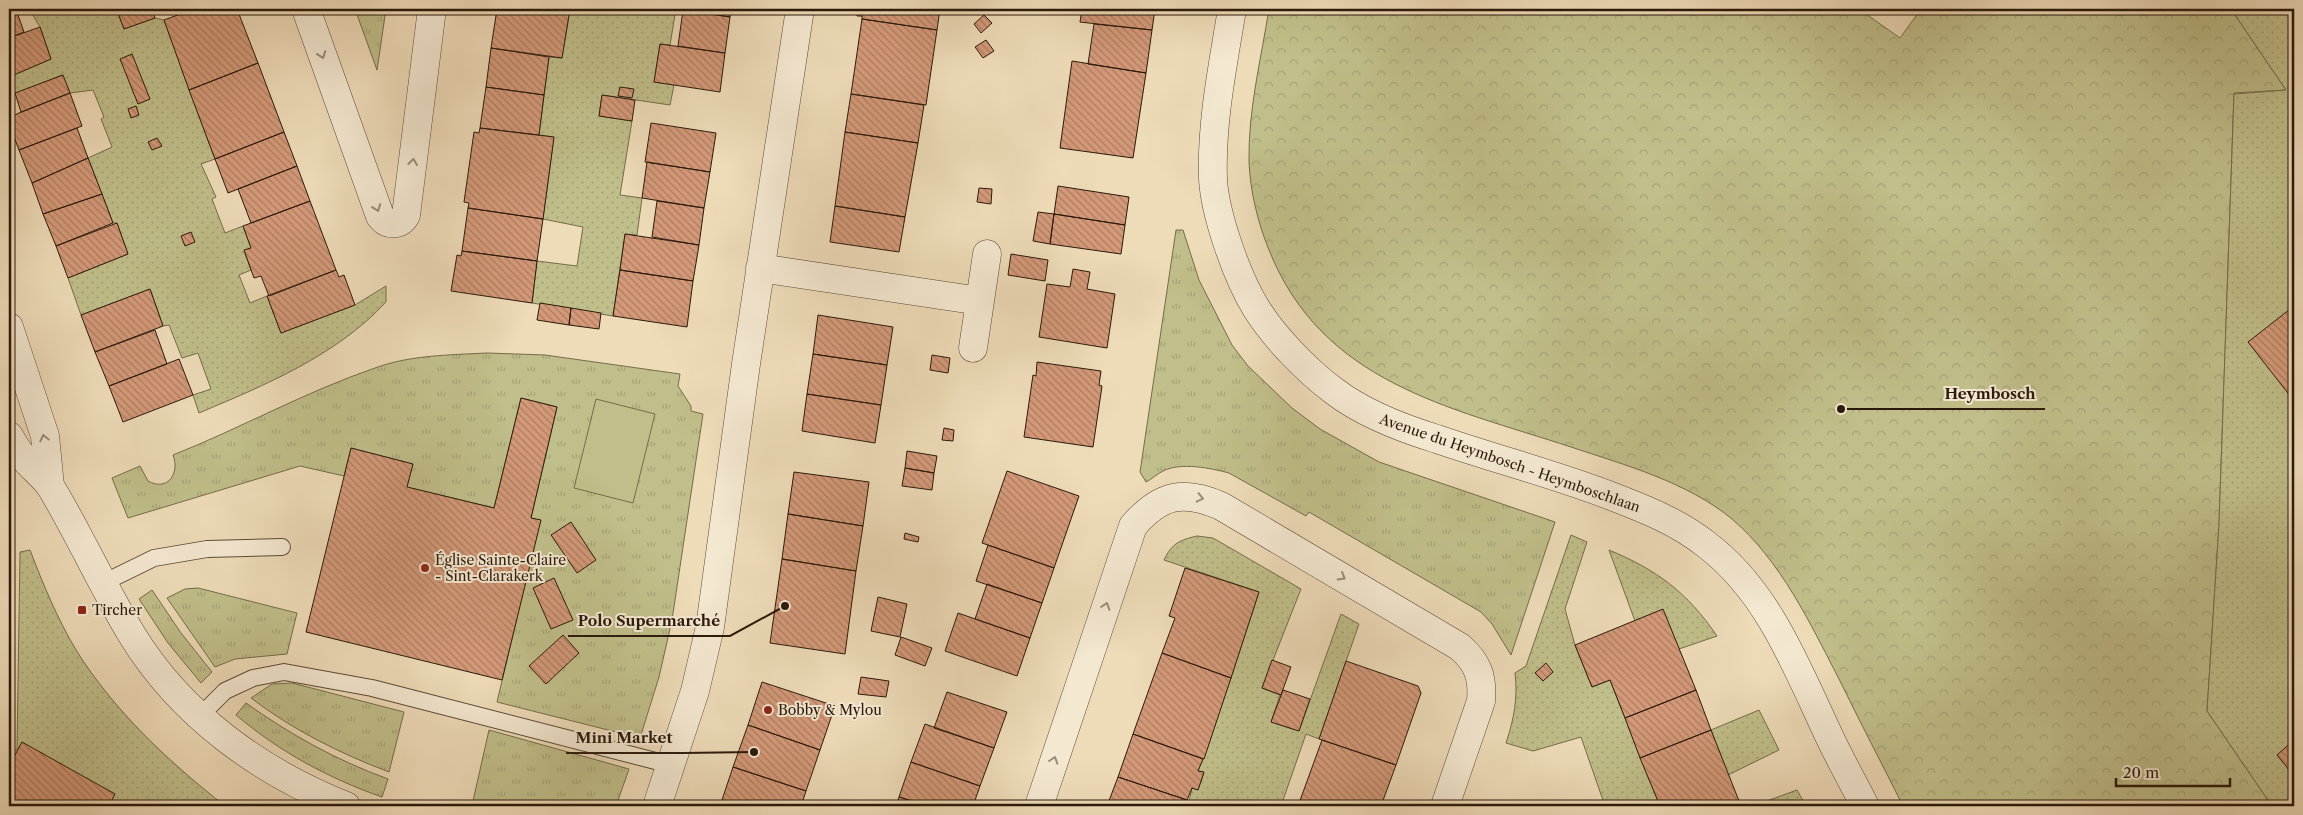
<svg xmlns="http://www.w3.org/2000/svg" width="2303" height="815" viewBox="0 0 2303 815" font-family="'Libre Caslon Text',serif">
  <defs>
    <pattern id="grass-tufts" width="24" height="20" patternUnits="userSpaceOnUse" patternTransform="scale(1.25)"><rect width="24" height="20" fill="#c0be8a"/><path d="M3 7l-1-3M5 7V3M7 7l1-3M15 17l-1-3M17 17v-4M19 17l1-3" fill="none" stroke="#a5a376"/></pattern>
    <pattern id="forest-crowns" width="20" height="18" patternUnits="userSpaceOnUse" patternTransform="scale(1.25)"><rect width="20" height="18" fill="#c0be8a"/><path d="M2 6a3 3 0 1 1 6 0M12 15a3 3 0 1 1 6 0" fill="none" stroke="#a5a376"/></pattern>
    <pattern id="park-dots" width="8" height="8" patternUnits="userSpaceOnUse" patternTransform="scale(1.25)"><rect width="8" height="8" fill="#c0be8a"/><path d="M2 2h.1M6 6h.1" fill="none" stroke="#a5a376" stroke-width="1.8" stroke-linecap="round"/></pattern>
    <pattern id="building-back-hatch" width="6" height="6" patternUnits="userSpaceOnUse" patternTransform="scale(1.25)"><rect width="6" height="6" fill="#d49979"/><path d="M-1 5l2 2M0 0l6 6M5-1l2 2" fill="none" stroke="#ac7c61"/></pattern>
  </defs>
  <rect width="100%" height="100%" fill="#eedbb8"/>
  <filter id="stains"><feTurbulence type="fractalNoise" baseFrequency=".004" numOctaves="4"/><feColorMatrix values="0 0 0 0 .2 0 0 0 0 .09 0 0 0 0 .02 0 0 0 .5 -.17"/></filter>
  <radialGradient id="worn" r=".72"><stop offset=".6" stop-color="#630" stop-opacity="0"/><stop offset="1" stop-color="#630" stop-opacity=".3"/></radialGradient>
  <path fill="url(#grass-tufts)" stroke="#756c4a" d="M355,9H386L377,70Z
    M1176,230H1183L1199,280L1232,345L1248,366L1292,408L1320,429L1379,462L1555,522L1511,655L1492,624L1481,612L1309,512L1306,516L1229,473C1210,468 1181,462 1163,471C1157,474 1152,479 1146,482L1140,472Z
    M487,353L545,355L680,374L678,386L691,406V411L703,414L672,620L659,677L640,738L497,702L540,521L531,518L557,407L521,398L494,508L407,487L413,464L351,448L344,476L300,466L128,518L112,478L140,466L148,481C168,492 180,473 173,455C241,428 305,392 375,368C410,355 450,355 487,353Z
    M198,588L297,613L287,654L235,659L215,667L167,598L185,589Z
    M152,590L181,633L212,672L201,683L168,643L139,599Z
    M292,683L404,712L389,772C339,753 293,730 251,698L272,684Z
    M246,703C291,735 336,760 388,779L382,797C328,778 280,752 236,715Z
    M489,730L629,769L616,806H487L473,801Z"/>
  <path fill="url(#forest-crowns)" stroke="#756c4a" d="M1269,9H1859L1900,38L1921,9H2231L2286,90L2234,93L2219,524L2207,711L2272,806H1903C1882,764 1860,722 1839,679C1810,623 1781,561 1732,519C1687,482 1625,465 1571,447C1449,407 1322,383 1269,250C1258,223 1250,191 1249,161C1248,111 1261,59 1269,9Z"/>
  <path fill="url(#park-dots)" stroke="#756c4a" d="M29,9H116L124,29L155,18L164,20L215,159L201,164L216,197L212,199L225,233L243,226L251,248L244,251L251,270L239,275L250,303L267,296L281,333L355,305L386,286V302C336,356 265,385 199,413L193,395L211,389L198,353L182,358L169,325L163,326L150,289L81,315L68,278L128,254L117,223H113L88,158L112,147L101,119L104,117L93,90L70,93L62,75L9,96V77L51,59L40,27Z
    M570,9H676L670,45L660,44L654,82L674,85L670,105L602,95L599,116L632,121L620,195L642,198L637,235L625,234L613,316L532,303L537,261L577,266L583,227L543,219L554,137L539,135L549,57L562,58Z
    M2231,9H2294V806H2272L2207,711L2219,524L2234,94L2286,90Z
    M1571,535L1587,542L1565,609L1575,645L1592,687L1610,680L1660,806H1605L1581,737L1533,751L1506,743C1514,719 1518,698 1515,673L1526,666Z
    M1197,536L1213,538L1301,589L1262,688L1280,695L1271,722L1299,731L1341,614L1359,624L1319,739L1306,734L1281,806H1188L1192,788L1198,790L1204,773L1198,771L1231,678L1259,592L1164,560C1172,543 1180,540 1197,536Z
    M30,550C43,584 57,618 76,650C115,712 168,761 225,806H9V746L17,750L20,552Z
    M1609,550C1657,570 1687,592 1717,636L1679,649L1635,621Z
    M1759,710L1779,750L1728,775L1711,730Z
    M1797,790L1806,806H1753Z"/>
  <path fill="#c0be8a" stroke="#756c4a" d="M596,399L655,414L633,503L574,488Z"/>
  <path fill="url(#building-back-hatch)" stroke="#2a190b" d="M9,9L29,10L18,15L24,32L9,38Z
    M116,9H130L118,13Z
    M130,9H152L155,18L124,29L118,13Z
    M194,9H237L258,63L189,90L164,20Z
    M497,9H570L562,58L491,48Z
    M683,9H731L730,17Z
    M858,9H940L937,30L862,19V16H857Z
    M1082,9H1155L1152,30L1080,22Z
    M683,10L730,17L725,53L678,46Z
    M984,15L992,23L981,33L974,24Z
    M862,19L937,30L926,105L851,94Z
    M1094,24L1152,30L1146,73L1088,64Z
    M40,27L51,59L9,77V38Z
    M986,40L994,51L983,58L975,47Z
    M660,44L725,53L720,92L654,82Z
    M491,48L549,57L544,95L486,87Z
    M132,54L150,99L138,104L120,59Z
    M1072,61L1146,73L1133,158L1060,148Z
    M258,63L284,132L215,159L189,90Z
    M63,75L70,93L21,112L15,93Z
    M486,87L544,95L539,135L480,128Z
    M620,87L634,89L632,98L618,96Z
    M70,93L82,126L19,150L9,124V117Z
    M851,94L924,105L918,143L845,132Z
    M602,95L635,100L632,121L599,116Z
    M136,106L139,115L131,118L128,109Z
    M651,123L716,133L710,172L645,162Z
    M77,128L88,158L32,183L19,150Z
    M480,128L554,137L543,219L468,208L469,203L464,202L474,132L479,133Z
    M284,132L297,166L228,193L215,159Z
    M845,132L918,143L905,217L835,206Z
    M157,138L162,146L152,150L148,142Z
    M88,158L102,194L43,214L32,183Z
    M647,162L710,172L704,208L642,198Z
    M297,166L310,201L251,223L238,189Z
    M1058,186L1129,197L1125,225L1054,214Z
    M979,188L992,189L991,204L977,202Z
    M102,194L113,223L56,246L43,214Z
    M310,201L336,270L269,296L261,276L254,278L244,250L251,248L243,226Z
    M657,201L704,208L699,245L652,237Z
    M835,206L905,217L899,252L830,242Z
    M468,208L543,219L537,261L462,251Z
    M1038,212L1054,214L1050,244L1033,241Z
    M1054,214L1125,225L1121,254L1050,244Z
    M117,223L128,254L68,278L56,246Z
    M191,232L195,242L185,246L181,236Z
    M625,234L699,245L693,281L620,270Z
    M462,251L537,261L532,303L451,291L457,255L461,256Z
    M1011,254L1048,260L1045,281L1008,275Z
    M1073,269L1090,272L1087,289L1115,294L1107,348L1039,337L1047,284L1070,287Z
    M336,270L339,277L344,275L355,305L281,333L267,296Z
    M620,270L693,281L687,327L613,316Z
    M150,289L163,326L95,352L81,315Z
    M540,303L571,308L569,325L537,320Z
    M2294,306V401L2248,342Z
    M571,308L601,313L599,329L569,325Z
    M818,315L893,327L887,365L813,354Z
    M155,330L167,364L109,386L95,352Z
    M813,354L887,365L881,405L807,394Z
    M932,355L950,358L948,373L930,370Z
    M179,359L193,395L123,422L109,386Z
    M1037,362L1101,371L1099,385L1102,386L1093,447L1024,437L1033,375L1036,376Z
    M807,394L881,405L875,443L802,431Z
    M521,398L557,407L531,518L541,520L502,680L306,632L351,448L413,464L407,487L494,508Z
    M944,428L954,430L953,441L942,440Z
    M907,451L937,456L934,473L905,468Z
    M905,468L934,473L932,490L902,486Z
    M1007,471L1079,496L1054,568L982,543Z
    M794,472L869,482L863,526L788,514Z
    M788,514L863,526L856,571L782,559Z
    M571,522L596,560L577,573L551,535Z
    M905,533L919,537L918,542L904,539Z
    M988,545L1054,568L1042,603L976,581Z
    M782,559L856,571L845,654L770,643Z
    M1185,568L1259,592L1231,678L1162,653L1175,618L1169,616Z
    M554,578L573,620L551,629L533,588Z
    M987,584L1042,603L1030,638L975,619Z
    M878,597L907,604L900,637L871,631Z
    M1663,609L1696,690L1625,718L1610,680L1592,687L1575,645Z
    M958,613L1030,638L1017,676L945,651Z
    M563,635L579,653L546,684L529,666Z
    M901,637L932,648L925,666L895,655Z
    M1162,653L1231,678L1204,759L1133,734Z
    M1272,660L1291,667L1281,695L1262,688Z
    M1346,661L1418,686L1421,693L1396,765L1319,739Z
    M1546,663L1553,672L1543,681L1535,673Z
    M861,677L889,681L886,697L858,694Z
    M762,682L835,706L820,750L748,725Z
    M1283,690L1310,699L1299,731L1271,722Z
    M1696,690L1711,730L1640,758L1625,718Z
    M947,692L1007,712L994,748L934,728Z
    M925,724L994,748L980,786L911,762Z
    M748,725L820,750L806,791L733,767Z
    M1711,730L1741,806H1660L1640,758Z
    M1133,734L1203,759L1198,771L1204,772L1198,790L1192,788L1187,800L1118,777Z
    M1322,740L1396,765L1381,806H1298Z
    M2294,740V776L2277,755Z
    M22,742L115,794L109,806H9V766Z
    M911,762L980,786L973,806H928L899,797Z
    M733,767L806,791L801,806H720Z
    M1118,777L1190,801L1188,806H1107Z
    M899,797L928,806H896Z"/>
  <g fill="none" stroke-linecap="round" stroke-linejoin="round">
    <g stroke="#5b4a36" stroke-width="18">
      <path id="service" d="M103,583L154,558L207,549L282,547
        M200,716L225,691L253,678L284,672L372,688L671,765"/>
    </g>
    <g stroke="#5b4a36" stroke-width="29">
      <path id="minor" d="M306,9L380,216C387,226 400,226 406,215L432,9
        M1232,9C1223,65 1211,122 1213,179C1215,215 1237,277 1256,308C1274,337 1307,371 1334,391C1364,414 1401,428 1437,439C1495,459 1554,474 1611,496C1645,509 1678,522 1707,545C1770,593 1798,671 1831,740C1842,763 1854,784 1865,806
        M760,268L980,301
        M973,348L987,254
        M657,806L695,691L710,627L746,364L800,9
        M1039,806L1133,526C1160,495 1182,489 1221,506L1460,647C1478,663 1483,677 1481,701L1445,806"/>
    </g>
    <g stroke="#5b4a36" stroke-width="29">
      <path id="tertiary" d="M9,327L45,436L50,486
        M9,436C14,444 18,452 24,458C32,468 45,477 52,489C80,536 103,587 132,635C181,715 260,772 346,806"/>
    </g>
    <use href="#service" stroke="#f4e8d1" stroke-width="16"/>
    <use href="#minor" stroke="#f4e8d1" stroke-width="28"/>
    <use href="#tertiary" stroke="#f4e8d1" stroke-width="28"/>
  </g>
  <defs><path id="oneway-chevron" d="M-2-3.5L2.5 0L-2 3.5" fill="none" stroke-width="1.6" stroke-linecap="round" stroke-linejoin="round" transform="scale(1.25)"/></defs>
  <g stroke="#998b78">
    <use href="#oneway-chevron" transform="translate(322 55) rotate(70)"/>
    <use href="#oneway-chevron" transform="translate(413 162) rotate(-83)"/>
    <use href="#oneway-chevron" transform="translate(377 208) rotate(70)"/>
    <use href="#oneway-chevron" transform="translate(44 438) rotate(-103)"/>
    <use href="#oneway-chevron" transform="translate(1200 498) rotate(13)"/>
    <use href="#oneway-chevron" transform="translate(1342 577) rotate(30)"/>
    <use href="#oneway-chevron" transform="translate(1106 606) rotate(-72)"/>
    <use href="#oneway-chevron" transform="translate(1054 760) rotate(-72)"/>
  </g>
  <g fill="#8f2418" stroke="#f4e8d1" stroke-width="2">
    <circle cx="425" cy="568" r="5"/>
    <rect x="77" y="605" width="10" height="10" rx="2.5"/>
    <circle cx="768" cy="710" r="5"/>
  </g>
  <g text-anchor="middle" dominant-baseline="central" stroke-width="4" stroke-linejoin="round" paint-order="stroke">
    <g font-size="14" fill="#2a190b" stroke="#f4e8d1">
      <text transform="translate(1510 463) rotate(19)">Avenue du Heymbosch - Heymboschlaan</text>
    </g>
    <g font-size="14" fill="#2a190b" stroke="#f4e8d1" text-anchor="start">
      <text x="435" y="560">Église Sainte-Claire<tspan x="435" dy="16">- Sint-Clarakerk</tspan></text>
      <text x="92" y="610">Tircher</text>
      <text x="778" y="710">Bobby &amp; Mylou</text>
    </g>
  </g>
  <path fill="none" stroke="#2a190b" stroke-width="2" d="M1841 409L1934 409H2045M785 606L730 636H568M754 752L683 753H566"/>
  <g fill="#2a190b" stroke="#f4e8d1" stroke-width="2">
    <circle cx="1841" cy="409" r="5"/>
    <circle cx="785" cy="606" r="5"/>
    <circle cx="754" cy="752" r="5"/>
  </g>
  <g font-size="15" text-anchor="middle" font-weight="bold" fill="#2a190b" stroke="#f4e8d1" stroke-width="4" stroke-linejoin="round" paint-order="stroke">
    <text x="1990" y="399">Heymbosch</text>
    <text x="649" y="626">Polo Supermarché</text>
    <text x="624" y="743">Mini Market</text>
  </g>
  <rect width="2303" height="815" fill="none" stroke="#eedbb8" stroke-width="30"/>
  <rect x="10" y="10" width="2283" height="795" fill="none" stroke="#2a190b" stroke-width="2.5"/>
  <rect x="15" y="15" width="2273" height="785" fill="none" stroke="#2a190b"/>
  <path d="M2116 778v8h114v-8" fill="none" stroke="#2a190b" stroke-width="2.5"/>
  <text x="2123" y="778" font-size="15" fill="#2a190b" stroke="#f4e8d1" stroke-width="4" paint-order="stroke">20 m</text>
  <rect width="100%" height="100%" filter="url(#stains)"/>
  <rect width="100%" height="100%" fill="url(#worn)"/>
</svg>
